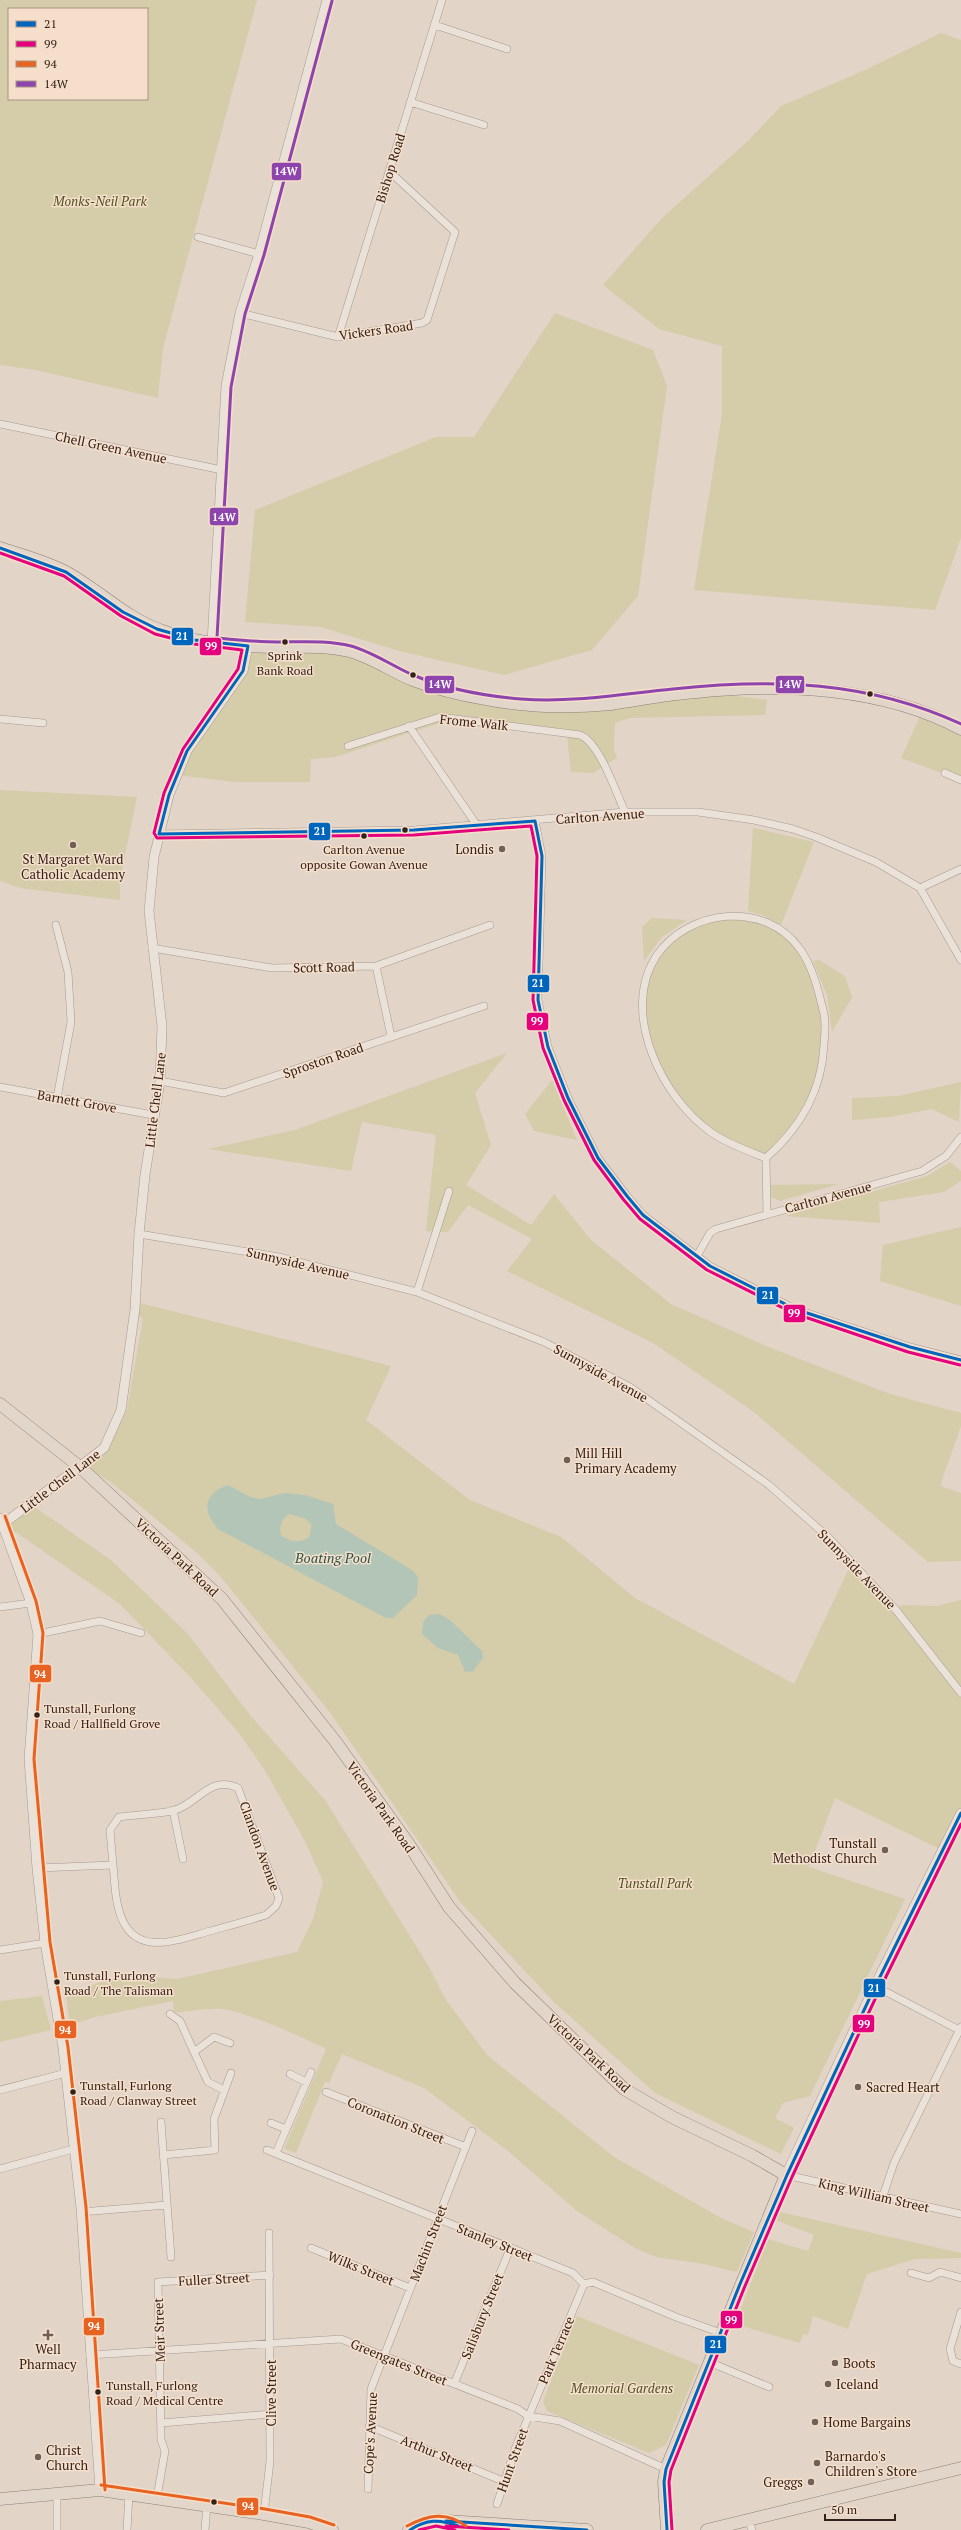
<svg xmlns="http://www.w3.org/2000/svg" width="961" height="2530" viewBox="0 0 961 2530" font-family="'PT Serif',serif">
  <rect width="100%" height="100%" fill="#e2d4c7"/>
  <path fill="#d5cca9" fill-rule="evenodd" d="M0,0H257L163,348L158,398L36,370L0,365ZM9,9H147V99H9Z
    M941,33L961,40V538L935,610L694,590L722,414V346L659,329L603,285L662,218L749,140L781,106L863,71Z
    M555,313L653,350L667,386L638,596L592,650L504,675L399,651L321,627L245,622L255,510L436,437H474Z
    M248,646H320L412,680L552,707L699,691L767,700L765,715L629,718L615,723L614,750L617,758L593,773L571,772L567,735L440,723L335,757L311,759L310,782H235L177,775L234,684Z
    M922,712L961,729V780L901,758Z
    M0,790L137,797L120,879V900L20,888L0,881Z
    M753,828L814,842L781,925L762,915L748,911Z
    M652,918L687,920L661,938L644,961L642,927Z
    M710,919L762,921L792,940L808,967L825,1024L814,1098L766,1158L713,1134L670,1089L646,1031L644,986L666,944Z
    M819,960L845,976L852,997L832,1032L827,995L813,961Z
    M507,1053L475,1093L491,1145L466,1185L531,1225L554,1194L591,1240L671,1304L766,1346L890,1394L961,1413V1426L940,1486L961,1493V1561L928,1562L754,1412L653,1343L507,1271L532,1239L468,1205L448,1232L426,1231L436,1135L362,1122L351,1171L208,1149L295,1130Z
    M552,1080L577,1140L534,1131L525,1114Z
    M961,1082L959,1122L932,1109L890,1117L852,1120V1098L898,1096Z
    M950,1162L961,1171V1181L944,1192L879,1202L880,1223L785,1216L927,1176Z
    M839,1184L780,1201L771,1197V1185Z
    M961,1227V1306L880,1281L883,1245Z
    M136,1302L391,1366L366,1420L470,1500L561,1537L635,1598L794,1684L852,1562L896,1609L902,1605L937,1606L961,1600V1813L940,1849L835,1798L809,1867L905,1899L810,2096L783,2103L775,2118L794,2128L781,2154L655,2093L555,2003L461,1903L331,1714L221,1577L196,1552L111,1482L90,1470L91,1466L108,1451L127,1410L143,1318L134,1315Z
    M29,1503L111,1560L188,1634L250,1715L325,1800L428,1965L446,2000L487,2055L614,2157L721,2218L754,2232L737,2272L704,2264L656,2257L635,2248L577,2211L508,2151L424,2088L342,2054L329,2083L325,2082L296,2153L284,2149L326,2049C300,2036 257,2017 229,2010C210,2006 192,2012 174,2012L173,2001L95,2017L70,2025L66,1997L90,1993L92,1985L114,1978L132,1976L177,1979L297,1952L313,1919L323,1882L306,1843L264,1769L238,1732L193,1680L120,1604L17,1533L5,1529Z
    M42,1996L51,2030L0,2042V2001Z
    M780,2212L961,2253V2258L915,2259L867,2274L848,2329L813,2316L808,2335L803,2334L800,2343L735,2324L768,2239L808,2251L814,2235L776,2220Z
    M577,2316L699,2365L666,2445L649,2453L547,2411L543,2401Z"/>
  <path fill="#b3c5b6" fill-rule="evenodd" d="M228,1485L250,1497L260,1499L285,1493L305,1495L333,1504L336,1524L412,1570L418,1577L417,1595L393,1618H386L218,1529C202,1510 203,1494 228,1485ZM289,1514L306,1519L312,1525L309,1537C299,1544 291,1542 281,1535C279,1526 281,1520 289,1514Z
    M440,1614L451,1621L482,1651L483,1658L473,1671L465,1672L458,1655L438,1648L422,1634L423,1622L429,1615Z"/>
  <g fill="none" stroke-linecap="round" stroke-linejoin="round">
    <g stroke="#a69a91" stroke-width="8">
      <path id="minor" d="M435,25L507,49
        M410,102L484,125
        M198,237L259,254
        M240,313L338,337L422,323L427,320L455,232L389,171
        M338,337L442,0
        M0,424L222,470
        M0,719L43,723
        M409,726L476,824
        M348,746L440,717L580,735C600,743 616,793 625,812
        M945,773L961,780
        M535,821L542,856L538,1000L548,1047L568,1098L598,1158L627,1196L643,1215L710,1266L795,1309L910,1347L961,1360
        M159,834L414,830L625,812H698L754,820L793,829L816,837L876,862L920,888L961,960
        M920,888L961,869
        M56,925L68,972L71,1022L57,1098
        M152,948L272,968L376,966L490,925
        M376,966L391,1036
        M160,1081L224,1093L484,1006
        M0,1087L153,1115
        M766,1158C801,1127 822,1091 824,1044C825,1034 826,1024 824,1014C819,993 813,967 800,949C765,900 689,909 657,955C619,1011 662,1099 712,1133C728,1144 748,1151 766,1158L767,1214
        M139,1234L279,1257L417,1292L544,1342L630,1387L769,1485L828,1537L896,1610L961,1693
        M697,1256L710,1233L716,1229L922,1171L946,1156L961,1137
        M417,1292L449,1191
        M0,1607L31,1603
        M38,1634L100,1621L141,1633
        M173,1810L183,1859
        M37,1868L113,1865C115,1885 115,1908 125,1925C143,1956 184,1938 210,1931C228,1926 247,1921 266,1915L276,1906L279,1898L238,1788C209,1774 198,1805 172,1811C155,1814 136,1815 119,1817L110,1830L113,1865
        M0,1950L45,1943
        M875,1986L961,2031
        M170,2014L180,2021L194,2052
        M290,2074L306,2082
        M0,2090L66,2073
        M224,2090L208,2082L194,2052L214,2037L230,2043
        M326,2092L466,2147
        M161,2122L171,2257
        M271,2123L286,2129
        M267,2150L573,2273L584,2284
        M276,2153L311,2072
        M163,2155L215,2150L214,2119L231,2073
        M0,2169L73,2149
        M786,2175L961,2214
        M883,2196L894,2163L961,2027
        M81,2212L167,2205
        M311,2248L410,2288
        M911,2273L929,2278L940,2272L961,2278
        M584,2284L593,2282L676,2317L721,2333
        M961,2312L950,2349L953,2361L961,2364
        M90,2355L341,2339L518,2409L528,2416L560,2421L666,2469
        M709,2362L769,2387
        M454,2384L510,2249
        M161,2423L271,2414
        M369,2426L503,2481
        M368,2489L371,2389L472,2131
        M57,2495V2530
        M157,2497L165,2451L161,2440L158,2282L270,2275
        M497,2504L515,2449L584,2284
        M264,2514L270,2461L269,2233
        M749,2521L752,2530
        M127,2530L129,2494
        M205,2530L207,2504"/>
    </g>
    <g stroke="#a69a91" stroke-width="10">
      <path id="tertiary" d="M212,643L226,386L240,313L259,254L327,0
        M0,1518L31,1603L38,1634L29,1759L37,1868L45,1943L63,2048L81,2208L100,2490
        M3,1524L104,1448L121,1410L135,1309L139,1234L145,1175L160,1081L162,1026L149,911L154,857L169,795L187,751L243,671L248,646
        M786,2175L877,1981L961,1813"/>
    </g>
    <g stroke="#8c8078" stroke-width="13">
      <path id="primary" d="M0,548C22,555 45,561 66,572C99,590 124,617 160,630C196,644 236,646 274,647C299,647 323,645 349,651C372,657 391,671 413,680C436,689 461,695 486,699C527,707 569,708 611,704C639,700 667,694 696,692C783,683 883,687 961,729
        M0,1404L80,1467L222,1599L335,1741L408,1843L449,1907L515,1983L624,2089L672,2117L753,2156L786,2175L666,2469L664,2482L667,2530
        M0,2499L100,2490L264,2514L309,2522L332,2530
        M446,2521L587,2530
        M409,2530C427,2520 446,2514 463,2530
        M707,2530L961,2468"/>
    </g>
    <use href="#minor" stroke="#eae1d9" stroke-width="7"/>
    <use href="#tertiary" stroke="#eae1d9" stroke-width="9"/>
    <use href="#primary" stroke="#e2d6ca" stroke-width="12"/>
    <g stroke="#f5dfcb" stroke-width="6">
      <path id="bus-1" d="M0,548L66,572L123,612L157,629L195,640L248,646L243,671L187,751L169,795L159,834L414,830L535,821L542,856L538,1000L548,1047L568,1098L598,1158L627,1196L643,1215L710,1266L795,1309L910,1347L961,1360
        M446,2521L587,2530
        M410,2530C426,2519 440,2519 458,2526
        M667,2530L664,2482L666,2469L740,2284L787,2175L872,1993L961,1813"/>
    </g>
    <g stroke="#f5dfcb" stroke-width="6">
      <path id="bus-2" d="M0,553L64,576L121,616L155,634L194,644L242,650L238,669L183,749L164,793L154,833L157,838L414,835L531,826L537,856L533,1000L543,1048L564,1100L594,1160L623,1199L640,1219L707,1270L793,1313L908,1352L960,1365
        M446,2526L509,2530
        M419,2530L436,2526L455,2530
        M672,2530L669,2482L671,2470L745,2286L792,2177L877,1995L961,1824"/>
    </g>
    <g stroke="#f5dfcb" stroke-width="6">
      <path id="bus-3" d="M5,1516L36,1601L43,1633L34,1759L50,1942L68,2047L86,2207L105,2490
        M101,2485L265,2509L310,2517L334,2525
        M407,2526C428,2515 446,2511 466,2526"/>
    </g>
    <g stroke="#f5dfcb" stroke-width="6">
      <path id="bus-4" d="M332,1L264,255L245,314L231,387L217,638C238,640 258,642 278,642C302,642 327,640 351,646C373,652 392,666 413,675C446,689 485,696 521,699C572,703 622,694 673,689C773,678 868,681 961,724"/>
    </g>
    <use href="#bus-1" stroke="#0065bd" stroke-width="3"/>
    <use href="#bus-2" stroke="#e5007d" stroke-width="3"/>
    <use href="#bus-3" stroke="#e86222" stroke-width="3"/>
    <use href="#bus-4" stroke="#8e44ad" stroke-width="3"/>
  </g>
  <g fill="#34211a" stroke="#f5dfcb" stroke-width="1.5">
    <circle cx="285" cy="642" r="3.5"/>
    <circle cx="413" cy="675" r="3.5"/>
    <circle cx="870" cy="694" r="3.5"/>
    <circle cx="405" cy="830" r="3.5"/>
    <circle cx="364" cy="836" r="3.5"/>
    <circle cx="37" cy="1715" r="3.5"/>
    <circle cx="57" cy="1982" r="3.5"/>
    <circle cx="73" cy="2092" r="3.5"/>
    <circle cx="98" cy="2392" r="3.5"/>
    <circle cx="214" cy="2502" r="3.5"/>
  </g>
  <g fill="#716057" stroke="#f5dfcb" stroke-width="1.5">
    <circle cx="73" cy="845" r="4"/>
    <circle cx="502" cy="849" r="4"/>
    <circle cx="567" cy="1460" r="4"/>
    <circle cx="885" cy="1850" r="4"/>
    <circle cx="858" cy="2087" r="4"/>
    <path d="M46 2329h4v4h4v4h-4v4h-4v-4h-4v-4h4z"/>
    <circle cx="835" cy="2363" r="4"/>
    <circle cx="828" cy="2384" r="4"/>
    <circle cx="815" cy="2422" r="4"/>
    <circle cx="38" cy="2457" r="4"/>
    <circle cx="817" cy="2463" r="4"/>
    <circle cx="811" cy="2482" r="4"/>
  </g>
  <g text-anchor="middle" dominant-baseline="central" stroke-width="3" stroke-linejoin="round" paint-order="stroke">
    <g font-size="12" fill="#34211a" stroke="#f5dfcb" text-anchor="start">
      <text x="285" y="655" text-anchor="middle">Sprink<tspan x="285" dy="15">Bank Road</tspan></text>
      <text x="364" y="849" text-anchor="middle">Carlton Avenue<tspan x="364" dy="15">opposite Gowan Avenue</tspan></text>
      <text x="44" y="1708">Tunstall, Furlong<tspan x="44" dy="15">Road / Hallfield Grove</tspan></text>
      <text x="64" y="1975">Tunstall, Furlong<tspan x="64" dy="15">Road / The Talisman</tspan></text>
      <text x="80" y="2085">Tunstall, Furlong<tspan x="80" dy="15">Road / Clanway Street</tspan></text>
      <text x="106" y="2385">Tunstall, Furlong<tspan x="106" dy="15">Road / Medical Centre</tspan></text>
    </g>
    <g font-size="13" fill="#34211a" stroke="#f5dfcb">
      <text transform="translate(390 168) rotate(-73)">Bishop Road</text>
      <text transform="translate(376 330) rotate(-8)">Vickers Road</text>
      <text transform="translate(111 447) rotate(12)">Chell Green Avenue</text>
      <text transform="translate(474 722) rotate(6)">Frome Walk</text>
      <text transform="translate(600 816) rotate(-4)">Carlton Avenue</text>
      <text transform="translate(324 967) rotate(-1)">Scott Road</text>
      <text transform="translate(323 1060) rotate(-19)">Sproston Road</text>
      <text transform="translate(155 1100) rotate(-83)">Little Chell Lane</text>
      <text transform="translate(77 1101) rotate(10)">Barnett Grove</text>
      <text transform="translate(828 1197) rotate(-15)">Carlton Avenue</text>
      <text transform="translate(298 1263) rotate(13)">Sunnyside Avenue</text>
      <text transform="translate(601 1373) rotate(29)">Sunnyside Avenue</text>
      <text transform="translate(60 1481) rotate(-37)">Little Chell Lane</text>
      <text transform="translate(177 1557) rotate(43)">Victoria Park Road</text>
      <text transform="translate(857 1569) rotate(46)">Sunnyside Avenue</text>
      <text transform="translate(381 1807) rotate(55)">Victoria Park Road</text>
      <text transform="translate(260 1846) rotate(70)">Clandon Avenue</text>
      <text transform="translate(589 2053) rotate(43)">Victoria Park Road</text>
      <text transform="translate(396 2120) rotate(22)">Coronation Street</text>
      <text transform="translate(874 2195) rotate(13)">King William Street</text>
      <text transform="translate(495 2242) rotate(22)">Stanley Street</text>
      <text transform="translate(428 2243) rotate(-69)">Machin Street</text>
      <text transform="translate(361 2268) rotate(22)">Wilks Street</text>
      <text transform="translate(214 2279) rotate(-3)">Fuller Street</text>
      <text transform="translate(482 2316) rotate(-68)">Salisbury Street</text>
      <text transform="translate(159 2330) rotate(-92)">Meir Street</text>
      <text transform="translate(556 2350) rotate(-67)">Park Terrace</text>
      <text transform="translate(399 2362) rotate(22)">Greengates Street</text>
      <text transform="translate(271 2393) rotate(-90)">Clive Street</text>
      <text transform="translate(370 2433) rotate(-87)">Cope's Avenue</text>
      <text transform="translate(437 2453) rotate(22)">Arthur Street</text>
      <text transform="translate(512 2460) rotate(-70)">Hunt Street</text>
    </g>
    <g font-size="13" font-style="italic" fill="#4f5021" stroke="#f5dfcb">
      <text x="100" y="201">Monks-Neil Park</text>
      <text x="655" y="1883">Tunstall Park</text>
      <text x="622" y="2388">Memorial Gardens</text>
    </g>
    <g font-size="13" fill="#34211a" stroke="#f5dfcb" text-anchor="start">
      <text x="494" y="849" text-anchor="end">Londis</text>
      <text x="73" y="859" text-anchor="middle">St Margaret Ward<tspan x="73" dy="15">Catholic Academy</tspan></text>
      <text x="575" y="1453">Mill Hill<tspan x="575" dy="15">Primary Academy</tspan></text>
      <text x="877" y="1843" text-anchor="end">Tunstall<tspan x="877" dy="15">Methodist Church</tspan></text>
      <text x="866" y="2087">Sacred Heart</text>
      <text x="48" y="2349" text-anchor="middle">Well<tspan x="48" dy="15">Pharmacy</tspan></text>
      <text x="843" y="2363">Boots</text>
      <text x="836" y="2384">Iceland</text>
      <text x="823" y="2422">Home Bargains</text>
      <text x="46" y="2450">Christ<tspan x="46" dy="15">Church</tspan></text>
      <text x="825" y="2456">Barnardo's<tspan x="825" dy="15">Children's Store</tspan></text>
      <text x="803" y="2482" text-anchor="end">Greggs</text>
    </g>
    <g font-size="14" font-style="italic" fill="#295448" stroke="#f5dfcb">
      <text x="333" y="1557">Boating Pool</text>
    </g>
  </g>
  <g stroke="#f5dfcb" stroke-width="1.5">
    <rect x="271" y="162" width="31" height="19" rx="4" fill="#8e44ad"/>
    <rect x="209" y="507" width="30" height="19" rx="4" fill="#8e44ad"/>
    <rect x="171" y="627" width="23" height="19" rx="4" fill="#0065bd"/>
    <rect x="199" y="637" width="23" height="19" rx="4" fill="#e5007d"/>
    <rect x="775" y="675" width="30" height="19" rx="4" fill="#8e44ad"/>
    <rect x="424" y="675" width="31" height="19" rx="4" fill="#8e44ad"/>
    <rect x="308" y="822" width="23" height="19" rx="4" fill="#0065bd"/>
    <rect x="527" y="974" width="23" height="19" rx="4" fill="#0065bd"/>
    <rect x="526" y="1012" width="23" height="19" rx="4" fill="#e5007d"/>
    <rect x="756" y="1286" width="23" height="19" rx="4" fill="#0065bd"/>
    <rect x="783" y="1304" width="23" height="19" rx="4" fill="#e5007d"/>
    <rect x="29" y="1664" width="23" height="19" rx="4" fill="#e86222"/>
    <rect x="863" y="1978" width="23" height="20" rx="4" fill="#0065bd"/>
    <rect x="852" y="2014" width="23" height="19" rx="4" fill="#e5007d"/>
    <rect x="54" y="2020" width="23" height="19" rx="4" fill="#e86222"/>
    <rect x="720" y="2310" width="23" height="19" rx="4" fill="#e5007d"/>
    <rect x="83" y="2317" width="22" height="19" rx="4" fill="#e86222"/>
    <rect x="704" y="2335" width="23" height="19" rx="4" fill="#0065bd"/>
    <rect x="236" y="2497" width="23" height="19" rx="4" fill="#e86222"/>
  </g>
  <g font-size="11" text-anchor="middle" font-weight="bold" fill="#fff">
    <text x="286" y="175">14W</text>
    <text x="224" y="521">14W</text>
    <text x="182" y="640">21</text>
    <text x="211" y="650">99</text>
    <text x="790" y="688">14W</text>
    <text x="440" y="688">14W</text>
    <text x="320" y="835">21</text>
    <text x="538" y="987">21</text>
    <text x="537" y="1025">99</text>
    <text x="768" y="1299">21</text>
    <text x="794" y="1317">99</text>
    <text x="40" y="1678">94</text>
    <text x="874" y="1992">21</text>
    <text x="864" y="2028">99</text>
    <text x="65" y="2034">94</text>
    <text x="731" y="2324">99</text>
    <text x="94" y="2330">94</text>
    <text x="716" y="2348">21</text>
    <text x="248" y="2510">94</text>
  </g>
  <rect x="8" y="8" width="140" height="92" fill="#f5dfcb" stroke="#a89384"/>
  <rect x="16" y="21" width="20" height="6" fill="#0065bd" stroke="#a89384"/>
  <text x="44" y="28" font-size="12" fill="#34211a">21</text>
  <rect x="16" y="41" width="20" height="6" fill="#e5007d" stroke="#a89384"/>
  <text x="44" y="48" font-size="12" fill="#34211a">99</text>
  <rect x="16" y="61" width="20" height="6" fill="#e86222" stroke="#a89384"/>
  <text x="44" y="68" font-size="12" fill="#34211a">94</text>
  <rect x="16" y="81" width="20" height="6" fill="#8e44ad" stroke="#a89384"/>
  <text x="44" y="88" font-size="12" fill="#34211a">14W</text>
  <path d="M825 2514v6h70v-6" fill="none" stroke="#34211a" stroke-width="2"/>
  <text x="831" y="2514" font-size="12" fill="#34211a" stroke="#f5dfcb" stroke-width="3" paint-order="stroke">50 m</text>
</svg>
